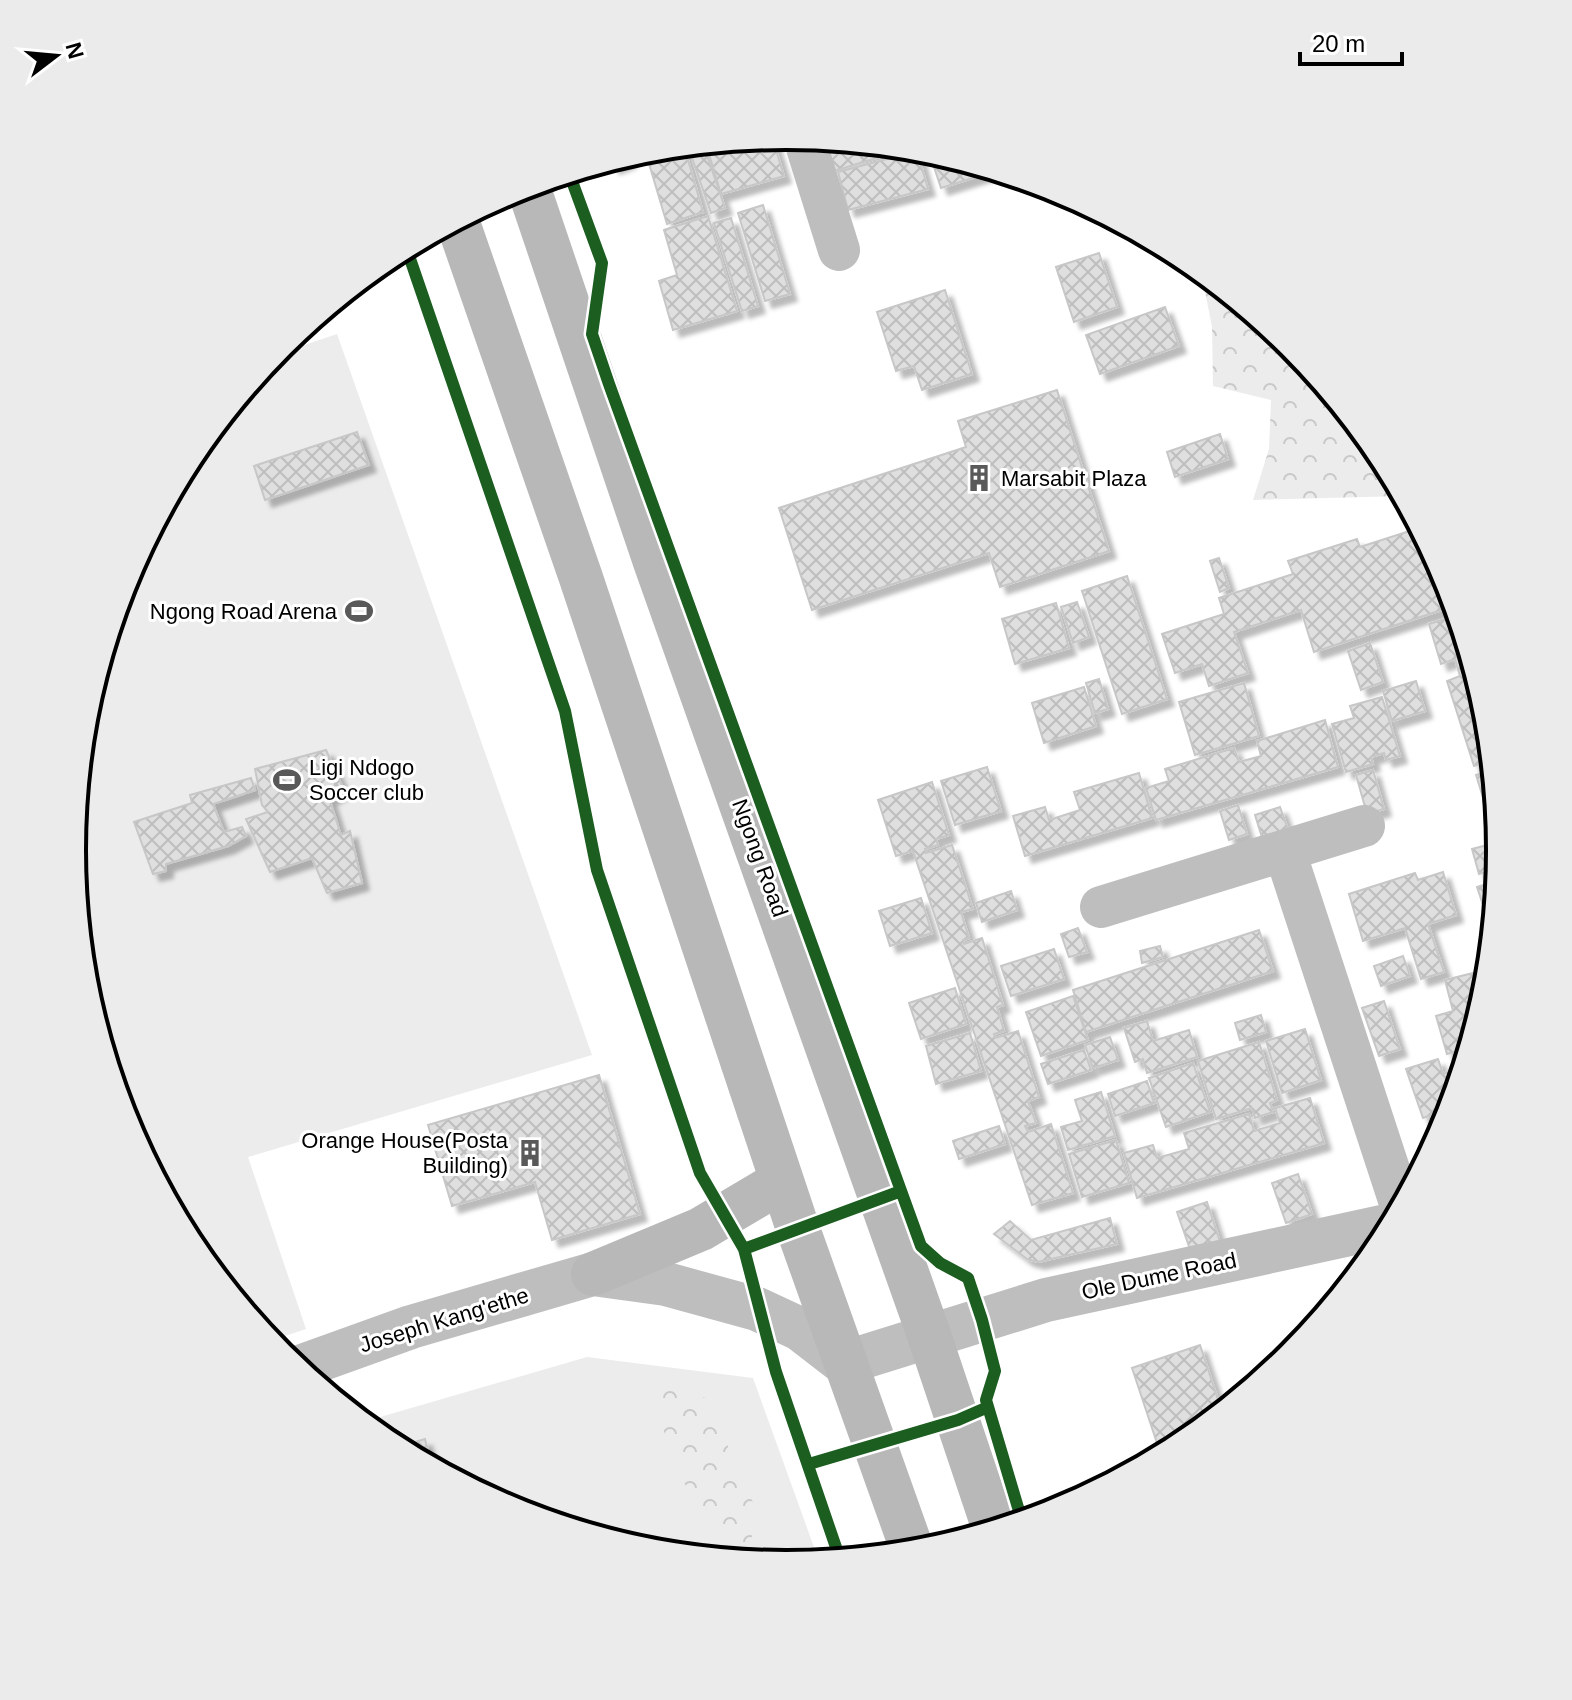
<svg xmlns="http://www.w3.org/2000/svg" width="1572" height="1700" viewBox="0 0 1572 1700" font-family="Helvetica,sans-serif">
  <defs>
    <pattern id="forest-crowns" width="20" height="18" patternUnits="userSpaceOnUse" patternTransform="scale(2)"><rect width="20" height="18" fill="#ececec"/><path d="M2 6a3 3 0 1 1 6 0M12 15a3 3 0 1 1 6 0" fill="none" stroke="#c9c9c9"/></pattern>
    <pattern id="building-cross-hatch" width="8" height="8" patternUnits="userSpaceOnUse" patternTransform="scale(2)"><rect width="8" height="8" fill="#dfdfdf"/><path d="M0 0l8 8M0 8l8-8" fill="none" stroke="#bebebe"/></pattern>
    <filter id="shadow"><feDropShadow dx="7" dy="7" stdDeviation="2" flood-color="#0004"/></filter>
  </defs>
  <rect width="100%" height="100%" fill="#fff"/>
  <path fill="#ececec" d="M337,334L592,1055L248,1157L306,1329L270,1341L192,1246L126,1123L86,989L72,850L86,710L127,576L193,453L272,356Z
    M587,1357L753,1378L819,1561L786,1564L646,1550L512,1509L389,1443L363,1422Z"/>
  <path fill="url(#forest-crowns)" d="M1201,271L1291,345L1380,454L1403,496L1253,500L1269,449L1271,400L1213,386L1212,327Z
    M665,1389L715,1400L733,1464L757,1510L751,1542L722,1547L698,1511L678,1470L657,1412Z"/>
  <path fill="url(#building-cross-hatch)" stroke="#c7c7c7" stroke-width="2" filter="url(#shadow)" d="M772,137L784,176L721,194L706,144Z
    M824,140L909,148L834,171Z
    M703,144L725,208L711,213L688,146Z
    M684,146L703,212L667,224L645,150Z
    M917,151L928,189L848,210L838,172Z
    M941,155L995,171L941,188L931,158Z
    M627,156L629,161L613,167L610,161Z
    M763,205L790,294L765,301L738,213Z
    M708,216L737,311L673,330L659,281L677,275L664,230Z
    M731,218L758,306L742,311L714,223Z
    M1099,253L1117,307L1074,322L1056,267Z
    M945,290L972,374L922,390L914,366L896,371L877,312Z
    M1165,307L1179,346L1100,374L1086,335Z
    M1057,390L1109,551L1000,587L989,553L812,610L779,508L966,447L958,421Z
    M357,432L369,465L265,500L254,466Z
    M1220,434L1228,459L1175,477L1167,452Z
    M1419,528L1446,577L1454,606L1314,652L1301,610L1234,632L1248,673L1209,686L1202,664L1175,673L1162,634L1224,614L1219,598L1293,574L1288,561L1357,539L1360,547Z
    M1219,558L1229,588L1220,592L1210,561Z
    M1127,576L1167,699L1122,714L1082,591Z
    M1077,602L1089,637L1073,643L1061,607Z
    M1056,603L1069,648L1015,664L1002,619Z
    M1457,615L1486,711L1492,767L1488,768L1486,762L1474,766L1447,681L1460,676L1455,659L1441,664L1429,624Z
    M1370,643L1383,682L1361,690L1348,651Z
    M1099,679L1108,709L1095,713L1086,683Z
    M1416,681L1425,711L1392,721L1383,691Z
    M1244,683L1259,736L1195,755L1179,702Z
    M1084,687L1096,726L1044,743L1032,703Z
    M1382,697L1400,756L1386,760L1384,753L1371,757L1373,764L1346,772L1332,724L1354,718L1350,706Z
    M1325,720L1338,767L1156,820L1146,788L1169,781L1165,769L1234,748L1239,762L1261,756L1257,741Z
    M326,750L344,790L329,798L341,835L350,831L362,883L327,893L312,858L270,872L246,819L268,812L262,805L255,769Z
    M987,767L1001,811L955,825L941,781Z
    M1373,770L1384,809L1367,814L1356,775Z
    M1492,770L1500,850V852L1476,775Z
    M1139,773L1152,818L1025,856L1013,816L1045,807L1049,820L1080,810L1074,792Z
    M251,778L255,790L213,804L224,832L242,827L246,836L228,846L166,864V871L153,874L134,822L192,803L190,795Z
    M932,782L949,835L936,839L938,845L925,849L926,853L952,845L973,909L961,912L969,938L963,940L964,944L982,938L1003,1005L997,1007L1004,1031L994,1034L995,1038L1018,1031L1039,1097L1028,1101L1036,1123L1025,1126L1028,1132L1051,1124L1073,1193L1032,1205L913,851L896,856L878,800Z
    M1238,805L1247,834L1229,840L1220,811Z
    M1280,807L1290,835L1264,844L1255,815Z
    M1491,844L1498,868L1479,874L1472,849Z
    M1443,872L1456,915L1428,924L1444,972L1421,979L1405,928L1363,941L1349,894L1415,873L1418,880Z
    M1497,881L1495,904L1484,908L1477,887Z
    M1011,891L1017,910L982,922L976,903Z
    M921,898L932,933L890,946L879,911Z
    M1078,928L1087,952L1069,957L1061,934Z
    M1259,930L1273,971L1086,1032L1073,990Z
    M1160,946L1163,957L1142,963L1140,951Z
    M1054,949L1064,979L1011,996L1001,966Z
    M1403,956L1410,976L1381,986L1374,966Z
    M1473,973L1482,1005L1472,1035L1458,1039L1462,1050L1447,1054L1436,1016L1453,1011L1445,980Z
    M955,988L966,1024L921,1039L909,1003Z
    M1073,996L1088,1040L1041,1056L1026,1012Z
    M1384,1001L1400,1049L1379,1056L1362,1008Z
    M1261,1015L1266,1032L1240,1040L1235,1023Z
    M1147,1021L1153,1041L1189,1030L1197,1057L1147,1073L1143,1059L1135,1062L1124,1028Z
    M1305,1029L1321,1080L1282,1093L1266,1041Z
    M970,1033L981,1071L936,1084L926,1046Z
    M1110,1037L1118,1060L1093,1068L1085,1045Z
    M1259,1042L1277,1100L1270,1103L1273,1112L1255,1118L1252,1108L1216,1119L1198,1061Z
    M1084,1050L1091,1070L1048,1084L1041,1064Z
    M1438,1059L1443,1074L1463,1067L1450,1109L1423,1118L1406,1069Z
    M1193,1063L1210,1112L1166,1127L1149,1078Z
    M599,1075L640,1214L552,1240L535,1182L452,1206L428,1125Z
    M1147,1081L1154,1103L1115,1116L1108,1094Z
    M1101,1092L1115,1136L1068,1150L1061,1127L1082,1121L1075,1100Z
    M1310,1098L1324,1143L1137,1198L1124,1153L1153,1145L1157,1158L1189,1149L1184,1133L1249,1114L1254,1131L1280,1123L1275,1108Z
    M999,1126L1005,1144L959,1159L953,1141Z
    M1116,1140L1129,1183L1082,1197L1069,1154Z
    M1298,1174L1312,1214L1286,1223L1272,1183Z
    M1207,1202L1221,1245L1192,1255L1177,1212Z
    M1110,1218L1117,1244L1038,1262L1027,1259L994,1234L1010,1221L1031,1240Z
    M1200,1345L1222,1412L1182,1444L1161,1455L1132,1368Z
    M425,1439L432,1467L408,1454L405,1445Z"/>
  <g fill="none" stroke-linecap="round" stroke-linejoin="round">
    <path stroke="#bebebe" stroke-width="42" d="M804,138L839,250
      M1285,852L1401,1206
      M1101,907L1364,826"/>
    <path stroke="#bebebe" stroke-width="44" d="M297,1368L411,1327L593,1274L666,1284L757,1309L800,1329L844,1363L1046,1300L1391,1225"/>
    <path stroke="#b8b8b8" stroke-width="44" d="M528,186L655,562L929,1335L994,1529
      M457,220L581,578L798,1229L913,1552
      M593,1274L701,1229L782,1181"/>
    <g stroke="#fff" stroke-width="17">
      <path id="cycleway" d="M569,173L602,263L592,334L609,384L921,1246L940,1263L968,1278L982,1320L995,1371L986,1400L1022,1521
        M406,247L565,711L597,870L700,1173L744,1249L776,1372L840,1559
        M744,1249L901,1191
        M809,1464L958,1420L988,1407"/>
    </g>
    <use href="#cycleway" stroke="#1b5e20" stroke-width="12"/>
  </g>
  <defs>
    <g id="building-bare" transform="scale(2.16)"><path d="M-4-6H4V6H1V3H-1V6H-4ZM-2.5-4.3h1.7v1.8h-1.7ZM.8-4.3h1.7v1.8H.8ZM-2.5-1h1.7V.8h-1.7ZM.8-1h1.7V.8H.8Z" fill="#595959" stroke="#fff" stroke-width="2.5" paint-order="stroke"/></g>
    <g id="stadium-bare" transform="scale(2.16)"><path d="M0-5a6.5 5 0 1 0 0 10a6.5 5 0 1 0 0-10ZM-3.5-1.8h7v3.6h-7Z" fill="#595959" stroke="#fff" stroke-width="2.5" paint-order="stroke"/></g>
  </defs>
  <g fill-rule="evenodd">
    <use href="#building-bare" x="979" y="478"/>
    <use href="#stadium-bare" x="359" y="611"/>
    <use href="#stadium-bare" x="287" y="780"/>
    <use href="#building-bare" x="530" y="1153"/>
  </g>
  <g text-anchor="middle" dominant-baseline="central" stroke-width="6" stroke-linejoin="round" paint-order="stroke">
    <g font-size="22" fill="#000" stroke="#fff" text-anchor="start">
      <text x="1001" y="478">Marsabit Plaza</text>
      <text x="337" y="611" text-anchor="end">Ngong Road Arena</text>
      <text x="309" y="767">Ligi Ndogo<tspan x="309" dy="25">Soccer club</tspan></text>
      <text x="508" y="1140" text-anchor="end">Orange House(Posta<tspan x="508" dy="25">Building)</tspan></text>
    </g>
    <g font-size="22" fill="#000" stroke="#fff">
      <text transform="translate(760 858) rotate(70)">Ngong Road</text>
      <text transform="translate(1159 1276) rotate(-12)">Ole Dume Road</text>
      <text transform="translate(444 1320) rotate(-17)">Joseph Kang'ethe</text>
    </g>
  </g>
  <path d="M0 0H1572V1700H0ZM86 850a700 700 0 1 1 1400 0a700 700 0 1 1-1400 0Z" fill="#ebebeb" fill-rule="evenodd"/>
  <path fill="none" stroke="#000" stroke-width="4" d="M86 850a700 700 0 1 1 1400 0a700 700 0 1 1-1400 0Z"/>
  <g transform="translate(56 56) rotate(74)" stroke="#ffffff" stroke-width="6" paint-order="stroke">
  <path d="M0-6L14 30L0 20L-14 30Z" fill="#000000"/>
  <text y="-12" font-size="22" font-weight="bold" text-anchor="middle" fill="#000000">N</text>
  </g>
  <path d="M1300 52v12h102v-12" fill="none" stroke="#000000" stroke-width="4"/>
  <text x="1312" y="52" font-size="24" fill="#000000" stroke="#ffffff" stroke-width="6" paint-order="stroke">20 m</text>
</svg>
